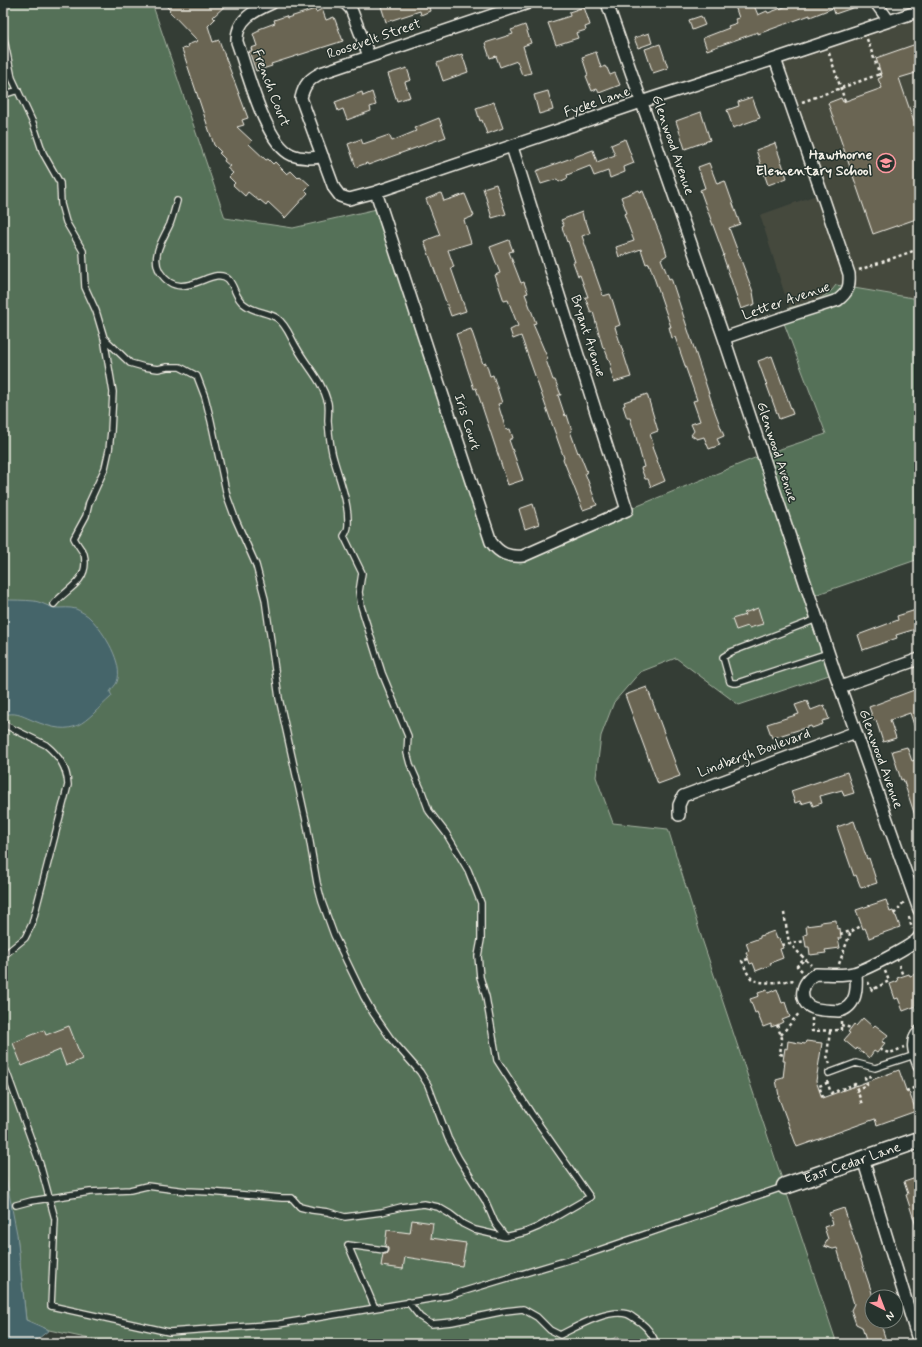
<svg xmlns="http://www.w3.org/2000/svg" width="922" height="1347" viewBox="0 0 922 1347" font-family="Mynerve,sans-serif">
  <rect width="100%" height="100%" fill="#343d35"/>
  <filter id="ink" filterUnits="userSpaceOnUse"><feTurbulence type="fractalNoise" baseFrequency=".025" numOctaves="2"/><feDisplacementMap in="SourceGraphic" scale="8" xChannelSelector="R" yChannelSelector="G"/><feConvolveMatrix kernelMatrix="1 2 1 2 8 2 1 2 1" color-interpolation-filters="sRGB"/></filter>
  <g filter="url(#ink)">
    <path fill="#44493e" d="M919,11V299L836,285L833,290L825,296L789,308L760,215L822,193L775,59Z"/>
    <path fill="#557158" stroke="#a4b1a0" d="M3,3H152L225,218L293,228L381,208L491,542L513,557L762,455L826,434L784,323L789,308C805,303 827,300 836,285L919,299V559L809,597L835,673L739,705L676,658L640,672L614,702L601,736L596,777L613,823L668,829L702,939L837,1344H638V1343L617,1337L599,1344H113L49,1330L26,1320L17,1235L3,1240Z"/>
    <path fill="#44656b" stroke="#8a9d9d" d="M3,600C13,600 24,600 34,601C42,602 50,608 57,608C64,608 69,607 76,609C80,611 88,615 91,619C104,632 124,664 117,682C116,685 112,688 110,692L112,696C82,723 77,739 32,720C20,715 16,712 3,715Z
      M3,1163L17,1234L26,1320L49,1330L32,1344H3Z"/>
    <path fill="#6a6553" stroke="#f4f1e8" d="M163,3H228L213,17L215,19L208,26L213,42L219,40L248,118L242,120L244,125L237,127L252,141L249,144L266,160L268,159L273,164L275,162L287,174L291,171L298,178L300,176L310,185L305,190L308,193L285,218L268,202L266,205L260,200L259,201L248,192L245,196L233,185L235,183L229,177L233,173L227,168L230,166L224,161L225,159L219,153L221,152L214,145L182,49L188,47L187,45L198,41L169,11L170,10Z
      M380,3H436L437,5L429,7L430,11L421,15L420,11L386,22Z
      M734,3H753L758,15L767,11L768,13L795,3H861V5L835,14L833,8L810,17V15L758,34V32L707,50L703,38L729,28L728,26L737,23L735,19L739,18Z
      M584,7L590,25L585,27L586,30L576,33L578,38L556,45L548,23L570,16L569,12Z
      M315,9L316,12L322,9L326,20L334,17L343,41L271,64L272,66L256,71L249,51H252L251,48L257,46L253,34L259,31V29L275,23L274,20L286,16L287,18Z
      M701,16L705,25L692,30L689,20Z
      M525,25L531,43L523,46L531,73L522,75L517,61L500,67L496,56L490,58L485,43L513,34L511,30Z
      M649,33L652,43L638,48L634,38Z
      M919,43V72L899,78L916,128L919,131V218L873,234L828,103L841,98L843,102L882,88L878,79L882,77L876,58Z
      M660,44L668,68L653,73L645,49Z
      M596,52L601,68L605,66L606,68H607L610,75L615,73L620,85L599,93L597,89L592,91L586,76L588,75L582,57Z
      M462,54L468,72L443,81L437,63Z
      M407,68L411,80L405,82L410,97L397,101L388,74Z
      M548,91L553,110L539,114L534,95Z
      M362,92L363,96L372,92L376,105L370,107L371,111L347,120L343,109L338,111L335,102Z
      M752,97L760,118L733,128L727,110L739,106L738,102Z
      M494,102L503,128L487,134L482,120L480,121L476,108Z
      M701,112L710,140L685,149L676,121Z
      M439,118L446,137L368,165L367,163L356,167L348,144L361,139L363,144L389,135L392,141L416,131L414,128Z
      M625,139L634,163L624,167L625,172L610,178L608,171L594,176L590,166L567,175L568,178L559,182L557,179L541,184L536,171L593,150L597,162L615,155L611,145Z
      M775,143L787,178L768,185L756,150Z
      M709,163L717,184L725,181L740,224L729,228L753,292L755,304L741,309L723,256L724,255L700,190L705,188L698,167Z
      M496,184L506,214L492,218L483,188Z
      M639,190L640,192L643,191L664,245L667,255L661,259L669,279L671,278L715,412L724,436L717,439L720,445L709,449L704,437L697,439L691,435L694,431L691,424L700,421L693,401L697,400L675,337L672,338L669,327H671L649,263L646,264L641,249L619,257L616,247L634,241L624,214L627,213L621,197Z
      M441,193L444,201L465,194L474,216L464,220L471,243L448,250L454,267L451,268L466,311L451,316L424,241L440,235L426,199Z
      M582,212L584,221H586L590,233L582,236L603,296L610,294L613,302L620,325L615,327L631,377L614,382L610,368H612L604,347L603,348L593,312L591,313L585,297H588L580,275L578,276L573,262H575L568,241L567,242L562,227L564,226L561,220Z
      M509,240L513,251L509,252L521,283L524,282L528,293L525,294L536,323L533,324L548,359L546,360L553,380H555L561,395H558L565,416L567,415L572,431H570L578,453L579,452L587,472L585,473L597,505L583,510L563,459L564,458L521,336L513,339L510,330L518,326L508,300L504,301L495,275L500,273L490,247Z
      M471,329L483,364L486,363L490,376L493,375L502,403L498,404L506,430L510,429L513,438L509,440L523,480L508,485L476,388L474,389L456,334Z
      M772,356L793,414L779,419L758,361Z
      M647,394L658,431L650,434L654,447H652L665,481L651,487L648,479H645L641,468L644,467L636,437L630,418H627L623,406L625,405L624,402Z
      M533,504L539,524L525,529L519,509Z
      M758,608L763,624L749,628L748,626L736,630L732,619L745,615L744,613Z
      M919,609V628L896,635L897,638L863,650L858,635L898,620L897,616Z
      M647,687L680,776L658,784L625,695Z
      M914,690L919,705V734H917L910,713L890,720L896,738L883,742L876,720L874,721L869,707Z
      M807,701L811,710L824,705L829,719L822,721L823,724L812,728L811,726L772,738L767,724L799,714L795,705Z
      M907,747L912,761L915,760L919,773V822H917L903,779L901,780L892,751Z
      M847,772L854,793L844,796L842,790L820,796L822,803L813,806L811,801L801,804L800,801L795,803L791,791Z
      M854,821L867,859L869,858L877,883L861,888L856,875L854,876L837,827Z
      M886,900L890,912L893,911L895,916H896L900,927L869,938L865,928L863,929L856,910Z
      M836,920L837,929L840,928L841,938H838L840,948L825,950L826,953L810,955L809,947H806L804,935L807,934L806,926L821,924V922Z
      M774,931L777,939L779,938L783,948L780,949L783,958L770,963L771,965L756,971L753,963L750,964L746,952L749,951L746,943L760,938V936Z
      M919,973V1005L903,1011L898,998L895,999L890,984L898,981L897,978L909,974L910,976Z
      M777,989L782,1003L785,1002L790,1017L782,1020L783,1022L777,1025L771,1027V1024L763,1027L757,1012L755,1013L750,999L759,996L758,993L767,990L768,993Z
      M863,1018L873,1027L875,1025L888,1035L882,1042L885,1043L880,1049L877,1053L874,1051L869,1058L857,1048L856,1050L844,1040L850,1033L848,1032L854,1024L856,1026Z
      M69,1026L82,1059L66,1066L60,1050L22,1066L13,1043L44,1030L46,1035Z
      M788,1041L805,1044L806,1041L822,1043L816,1081L822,1098L899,1070L907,1093L909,1092L916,1111L877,1125L875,1119L797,1147L778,1096H779L776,1080L783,1078L785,1061H783L785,1048L787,1049Z
      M919,1177V1229H917L906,1195L908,1194L904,1182Z
      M844,1208L872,1293V1321H880L887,1344H867L862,1327L856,1324L851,1310L854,1304L837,1248L833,1249L824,1246L828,1239L824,1227L833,1224L829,1213Z
      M412,1220L433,1223L431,1238L466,1243L462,1266L405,1257L403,1269L381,1266L383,1254H386L388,1251V1248L385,1246L387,1230L410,1233Z"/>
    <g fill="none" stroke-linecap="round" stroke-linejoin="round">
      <g stroke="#f4f1e8" stroke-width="8">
        <path id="lane" d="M3,34L12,78L33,123L43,153L60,183L61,204L66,222L83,251L85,287L96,311L104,338L113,392L111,431L109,450L105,468L89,503L86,516L74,538C77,544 81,549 84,554C85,557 85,561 85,563C85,583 65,590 54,604
          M3,95L18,90
          M104,338L130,363L144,367L158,369L167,367H180L197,376L205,397L211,421L227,496L235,518L256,565L265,599L279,698L307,825L317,883L322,902L334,935L364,997L373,1013L391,1039L420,1072L428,1085L448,1138L459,1159L485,1200L495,1223L505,1236
          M817,619L731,652L723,657L730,682L733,683H737L828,653
          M3,724L46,745C59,756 67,767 68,785L32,924L25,938L3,956
          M3,1062L40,1164L55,1219L51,1306L169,1332L279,1324L448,1296L585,1255L783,1187
          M829,1073L856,1063L875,1068L915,1055
          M16,1205L31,1201L90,1192L130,1190L147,1186L186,1191L210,1192L282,1198H292L300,1207L312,1210L328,1212L345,1217L382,1212L401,1207L424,1204L438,1207L450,1214L463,1224L475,1230L505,1237L526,1232L538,1227L590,1197L531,1113L497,1060L486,997L480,977L478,956L481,940V903L468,870L446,833L429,811L421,789L410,764L407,753L408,736L382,673L361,606L359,592L362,573L344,536C346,533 348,529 348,525C349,503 340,481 334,460C330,448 329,434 328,421C328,416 329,409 328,403C322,380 308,368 297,348C291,339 287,325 277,318C267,312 253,312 244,304C235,298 235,286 228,279C213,264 181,306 160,272C150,256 164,238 170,224C173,216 175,208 177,201
          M348,1245L375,1308
          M348,1245L384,1250
          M408,1302L420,1317L431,1324L452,1322L505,1311L523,1309L537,1317L550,1330L560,1335C578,1326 607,1309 627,1314C631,1315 636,1320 640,1322C648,1328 653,1335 656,1344"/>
      </g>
      <g stroke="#f4f1e8" stroke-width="14">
        <path id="street" d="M272,3C254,11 236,19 237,42C247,69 265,144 292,155C302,159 312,158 323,157
          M345,3L351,9L369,56
          M528,3L321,73C309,79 304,85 301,98L334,188L340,196L349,199L376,192L653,98L775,59L919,11
          M607,3L724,338L835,673L919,910
          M876,3L889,21
          M376,192L491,542C500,554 508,557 523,556L627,510L512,147
          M724,338L782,318L838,300C848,292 850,287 849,274L822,194L775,59
          M840,687L919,659
          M679,815V805L683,796L856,732
          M856,973C857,988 857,1007 839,1011C831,1010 821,1011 813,1008C796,1002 802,980 816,974C828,974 842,976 853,973C863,971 915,945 919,937
          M919,1032C909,1042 915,1055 919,1066
          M863,1159L919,1343"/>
      </g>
      <g stroke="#f4f1e8" stroke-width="19">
        <g id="secondary">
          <path id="s1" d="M785,1186L919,1140"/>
        </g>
      </g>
      <path stroke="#f4f1e8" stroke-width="2.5" stroke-dasharray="3 3" stroke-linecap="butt" d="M867,39L881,78
        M829,53L845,101
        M802,102L880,74
        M859,270L919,249
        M784,913L789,943L811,965
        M894,914L904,902
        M909,917L912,929
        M840,934L852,931L861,926
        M782,945L805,941
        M748,959L742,961C745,967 747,974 751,978C759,986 784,981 795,980
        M839,964L851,931
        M899,965L903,976
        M802,971L797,966L805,959
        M868,982L872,990L889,981L885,971
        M812,1018V1031L841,1030V1021
        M777,1025L782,1038L780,1054L784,1055
        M841,1025L851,1028
        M781,1035L800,1012
        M880,1049C890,1056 894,1051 904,1047
        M830,1064L827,1056L830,1031
        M915,1076L919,1083
        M827,1081L831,1093L855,1084L857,1089L867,1085L865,1077L871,1076
        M857,1089L862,1105
        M906,1091L919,1086
        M823,1097L819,1086L827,1083"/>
      <use href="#lane" stroke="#26332d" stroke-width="5.5"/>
      <use href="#street" stroke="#26332d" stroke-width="11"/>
      <use href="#secondary" stroke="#26332d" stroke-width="16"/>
    </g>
  </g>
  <defs>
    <g id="school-ring" transform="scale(1)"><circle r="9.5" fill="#26332d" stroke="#ff9aa2" stroke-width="1.5"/><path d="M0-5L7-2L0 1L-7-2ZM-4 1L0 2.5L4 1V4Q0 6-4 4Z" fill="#ff9aa2"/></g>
  </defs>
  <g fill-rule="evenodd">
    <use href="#school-ring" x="886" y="163"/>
  </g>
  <g text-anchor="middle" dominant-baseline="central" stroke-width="3" stroke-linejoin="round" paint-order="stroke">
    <g font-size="14" fill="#f4f1e8" stroke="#26332d">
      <text transform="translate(374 39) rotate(-19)">Roosevelt Street</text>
      <text transform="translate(271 88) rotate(69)">French Court</text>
      <text transform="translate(597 102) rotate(-19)">Fycke Lane</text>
      <text transform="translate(673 145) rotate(71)">Glenwood Avenue</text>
      <text transform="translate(786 301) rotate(-19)">Letter Avenue</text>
      <text transform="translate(588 336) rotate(72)">Bryant Avenue</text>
      <text transform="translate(467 422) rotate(72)">Iris Court</text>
      <text transform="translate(777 452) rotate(72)">Glenwood Avenue</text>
      <text transform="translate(754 753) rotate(-20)">Lindbergh Boulevard</text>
      <text transform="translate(881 759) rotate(70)">Glenwood Avenue</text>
      <text stroke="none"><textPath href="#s1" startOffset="71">East Cedar Lane</textPath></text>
    </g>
    <g font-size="14" font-weight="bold" fill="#f4f1e8" stroke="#26332d" text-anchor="end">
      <text x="872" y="155">Hawthorne<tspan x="872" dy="16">Elementary School</tspan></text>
    </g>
  </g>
  <rect width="922" height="1347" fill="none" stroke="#26332d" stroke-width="16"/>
  <rect x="8" y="8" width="906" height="1331" fill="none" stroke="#f4f1e8" stroke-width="1.5" filter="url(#ink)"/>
  <g transform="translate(884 1309) rotate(138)"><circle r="19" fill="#26332d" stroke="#787f78"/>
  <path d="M0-3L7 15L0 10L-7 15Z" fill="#ff9aa2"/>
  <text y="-6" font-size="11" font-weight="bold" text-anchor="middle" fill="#f4f1e8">N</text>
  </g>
</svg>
